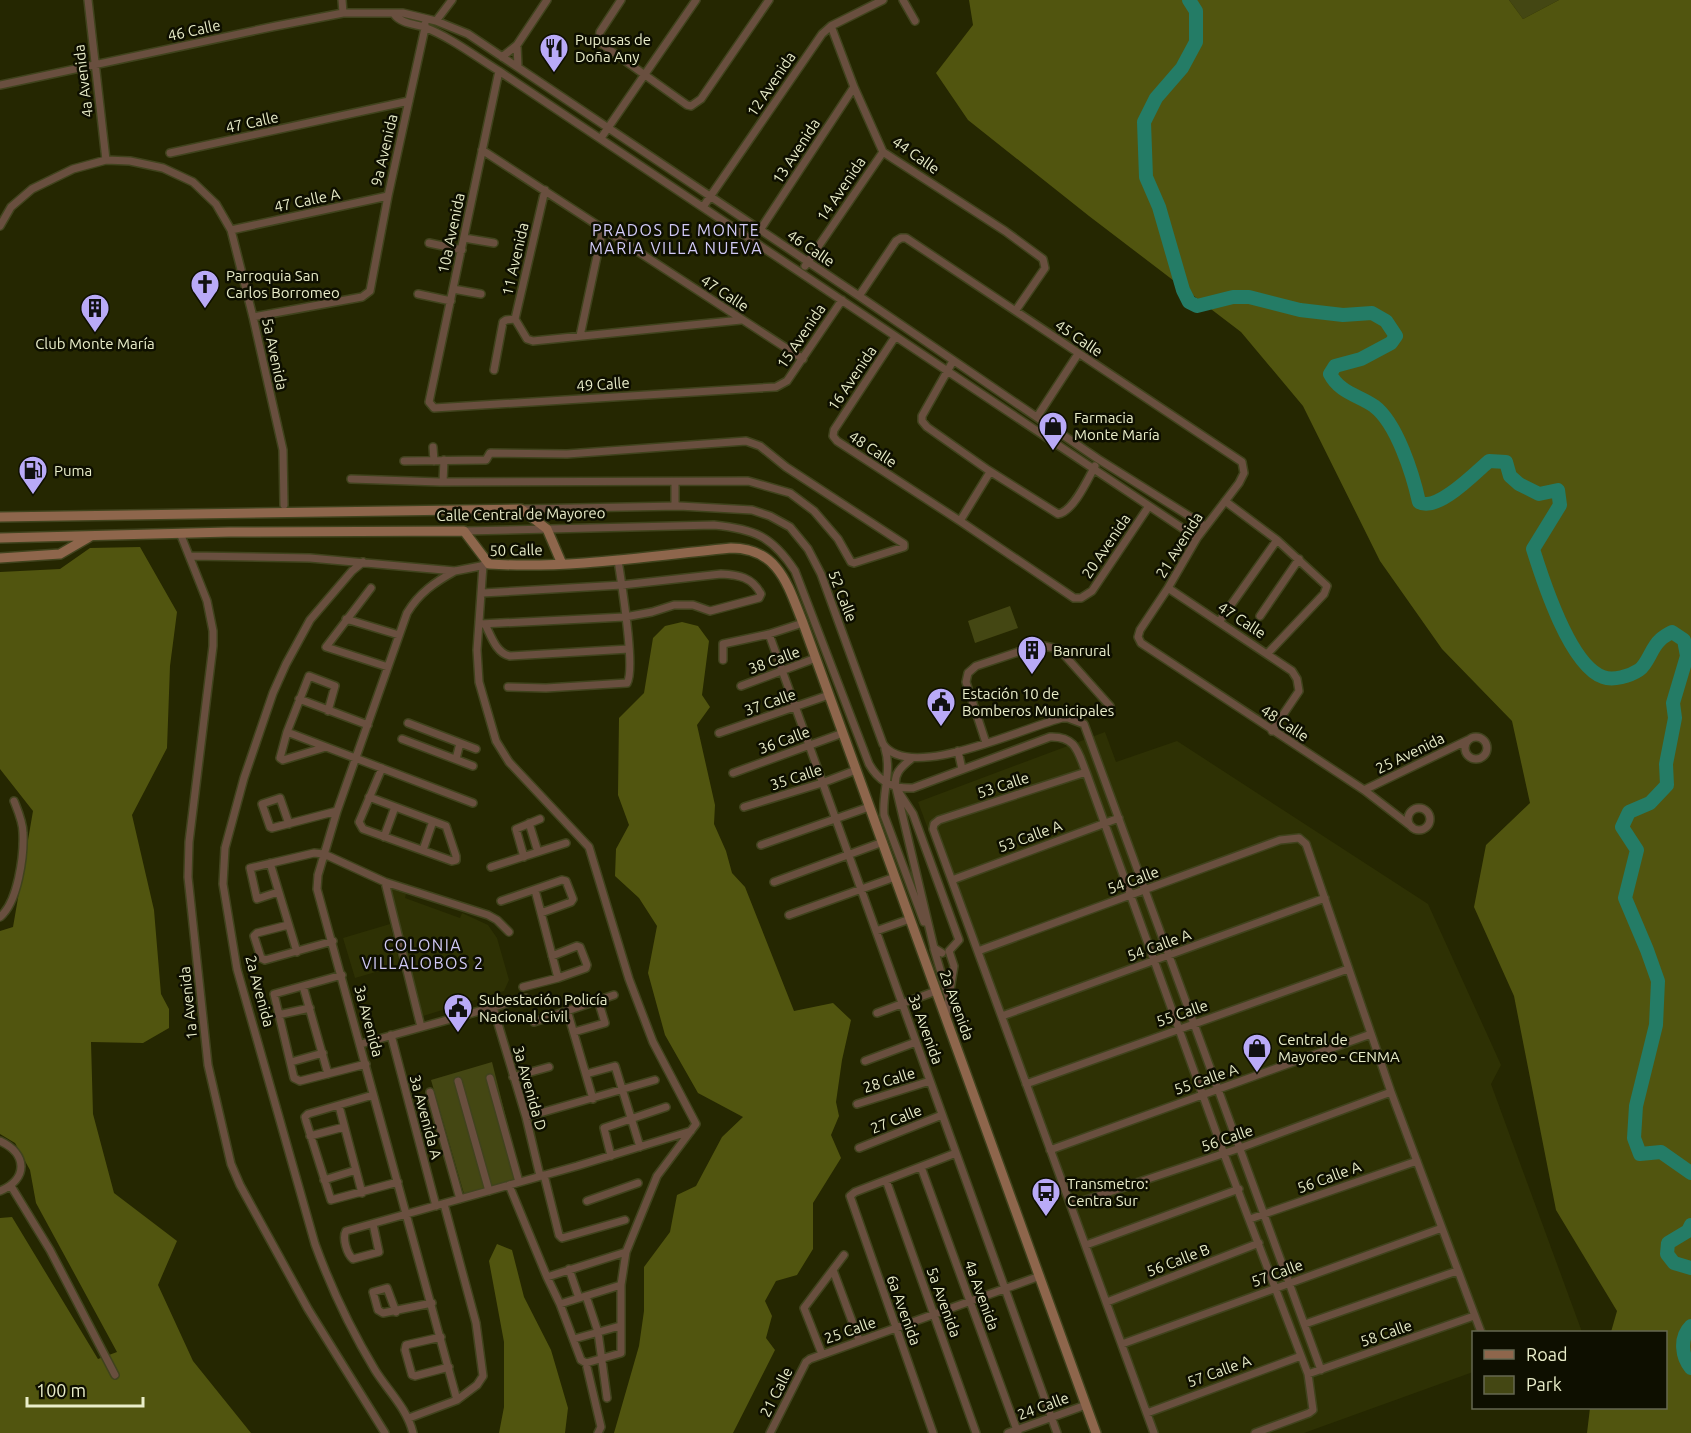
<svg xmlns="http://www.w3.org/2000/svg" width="1691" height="1433" viewBox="0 0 1691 1433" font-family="Ubuntu,sans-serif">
  <rect width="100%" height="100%" fill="#252701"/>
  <path fill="#2e3104" d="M1105,732L1116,762L1177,741L1428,904L1501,1065L1491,1084L1582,1332H1474L1473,1372L1304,1433H1152L918,802Z
    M388,888L406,894L405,898L460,918L462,913L488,925L497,938L509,980L504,991L423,1016Z
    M390,924L400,965L355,978L343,938Z"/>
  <path fill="#444713" d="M1509,0H1559L1523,19Z
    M1010,606L1018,628L975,643L968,621Z
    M492,1062L521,1177L464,1194L431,1080Z"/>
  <path fill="#51550f" d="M969,0H1509L1523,19L1559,0H1691V1433H1587L1590,1408H1666V1332H1611L1617,1311L1556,1210L1514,996L1474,907L1486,845L1530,803L1512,721L1442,649L1380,561L1303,406L1241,332L1089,216L968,120L936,73L973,25Z
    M140,547L177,612L170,666L167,748L132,815L154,910L161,994L169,1009V1028L143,1043L91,1042L93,1114L114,1193L177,1241L158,1285L193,1361L251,1433H0V1218L12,1217L98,1359L117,1352L36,1203L30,1170L15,1143L0,1134V931L13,927L33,811L0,769V572L60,569L90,548Z
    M682,622L698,626L709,641L702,695L710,707L697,725L715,805L714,824L726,851L732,873L745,887L794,1011L833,1003L851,1020L842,1060L836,1102L839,1116L831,1135L841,1158L813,1203V1249L797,1275L776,1281L765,1301L772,1316L766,1338L775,1350L733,1433H614L639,1346L644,1311V1267L670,1232L677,1195L696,1186L722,1137L743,1117L698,1093L665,1035L648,973L657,926L639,898L615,876L616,849L629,825L618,795L619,718L644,693L653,638L665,626Z
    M497,1244L512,1250L524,1297L551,1350L568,1408L565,1433H499L504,1407V1342L489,1261Z"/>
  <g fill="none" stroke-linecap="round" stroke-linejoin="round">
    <path stroke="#247c66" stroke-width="14" d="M1189,0L1196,11V42L1182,68L1156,98L1144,122L1146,177L1159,207L1183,290L1189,302L1197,306L1233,297H1249L1300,310L1343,315L1372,313L1386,321L1396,336L1391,343L1361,359L1335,366L1330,374C1340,393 1358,395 1374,406C1397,423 1413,475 1419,502C1437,513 1475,473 1489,461L1506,462L1510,476L1519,484L1539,494L1558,490L1560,505L1533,549C1543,581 1570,665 1603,677C1613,681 1630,676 1639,670C1648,664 1651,648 1660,640C1663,637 1668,634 1672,632L1684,640L1687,656L1673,703L1675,718L1666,764L1667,785L1650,803L1629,812L1622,827L1637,850L1625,898L1647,950L1658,981L1656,1025L1636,1106L1634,1138L1640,1154L1661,1152L1691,1173
      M1691,1225L1688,1231L1668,1243L1667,1254L1674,1263L1691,1268
      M1691,1326C1679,1338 1682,1357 1691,1368"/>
    <g stroke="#40431d" stroke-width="10">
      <path id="minor" d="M88,0L106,160
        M342,0L343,13
        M621,0L600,32L599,40L603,45L687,105L691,106L701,99L769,0
        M903,0L915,21
        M394,14C400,23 414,24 424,27C450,37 475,56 499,71L1197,538
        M436,21L452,0
        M831,26L854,87L883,152L1005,231L1043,259L1045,268L1016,310
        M517,45L518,67
        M502,57L517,45L547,0
        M499,71L429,402L434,408L776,387L787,381L842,300
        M0,85L276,26L343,13H403L436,21L468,34L859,296L1098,459L1205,526
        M601,138L696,0
        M482,150L803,359
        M170,153L409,101
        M545,190L515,319L527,339L533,341L741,320
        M703,207L822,34L831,26L883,0
        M0,226L11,207L32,189L73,169L106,160L130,161L163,168L193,182L216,204L231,230L253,317L283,450L284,505
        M231,230L388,196
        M760,230L854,87
        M464,238L494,243
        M429,243L462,250
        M805,266L883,152
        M453,289L481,294
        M418,294L451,301
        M859,296L896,241L901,238H906L1242,462L1244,473L1239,483L1197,538L1168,588L1140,630L1138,637L1141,643L1364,790L1412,827
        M253,317L362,297L370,291L388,196L425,28V24
        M580,336L603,228
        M895,337L834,430L833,436L837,441L960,521L1074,598H1081L1092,591L1149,506
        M953,361L922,416V421L927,427L988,470L1058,514C1073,512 1088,479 1095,466
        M494,370L503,322L506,320L515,319
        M1037,417L1078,354
        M433,447L434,461
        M351,479L440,482L748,481L790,493L814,511L838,539L851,562L854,563L904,547V544L786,467L760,446L746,441L567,454L490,453L486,460L404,461
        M443,482L444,460
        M1225,501L1277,540L1327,586L1324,594L1268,653
        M675,506V482
        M521,509L679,506L752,510L770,516L790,527L808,549L821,574L883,744C909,783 1025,727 1062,718H1068L1084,724L1321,1370
        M960,521L990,472
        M464,531L714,525C754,529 772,536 795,571L869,764C879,782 893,789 913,788L1050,737C1076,736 1078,752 1086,772L1224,1154L1308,1374L1313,1410L1309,1413L1255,1433
        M180,533L207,601L213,631V646L189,842L188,877L208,1065L231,1164L240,1185L308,1309L385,1433
        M190,556L310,558L455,571L486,565
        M363,562L352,571L310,620L286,664L273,693L244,778L225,848L223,884L237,969L315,1244C331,1288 351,1330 375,1370C388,1391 407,1408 413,1433
        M483,565L477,650L479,682L496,741L509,762L589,847L629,979L653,1042L696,1124L657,1176L626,1252L621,1285V1353L586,1363
        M455,571C435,582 419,593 407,613L337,811L318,875L317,889L457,1400
        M371,588L326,647L388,667
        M1168,588L1292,671L1297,679L1299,691L1272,731
        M1260,616L1299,559
        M346,619L399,635
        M1219,622L1277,540
        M480,624L625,617L652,612L674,605H693L710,611L759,598L761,594C752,577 739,575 721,574L622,585L482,593
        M485,624C491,636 496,653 510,656L629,649
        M769,634L1057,1433
        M723,660V644L769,634L803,623
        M741,686L816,658
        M508,687L546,688L627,683C636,669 621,581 618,560
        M299,699L368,725
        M408,723L476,749
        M287,732L473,803
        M719,733L829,695
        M1465 748a11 11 0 1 1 22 0a11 11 0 1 1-22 0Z
        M402,739L473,766
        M986,743L966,682L968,673L976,666L1039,645L1059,649L1110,706
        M326,747L283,760L280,758L287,732L309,676L335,686L328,711
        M885,749C892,771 882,793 884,815L924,922
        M958,751L962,769
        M456,759L460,743
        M1086,772L939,820L934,824L933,829L1154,1433
        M733,773L843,733
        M896,788C893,774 901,767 911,759
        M1364,790L1468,740
        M369,797L446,826L456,856V860L452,861L363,829L359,822L382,768
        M744,807L822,783L856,770
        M1408 819a11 11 0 1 1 22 0a11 11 0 1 1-22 0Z
        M529,823L538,852
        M289,824L280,798L262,804L270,827L272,828L337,811
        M384,837L395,807
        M761,845L869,807
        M423,850L433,821
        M524,857L516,829L540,819
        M270,863L297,952
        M491,867L566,843
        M952,880L1119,818
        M385,882L421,1027
        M774,882L883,842
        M535,890L558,978
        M278,892L257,899L250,868L314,853L324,854L385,882L488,915L497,920L509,932
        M501,901L562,880L566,881L573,899L571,902L541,913
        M789,915L895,877
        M0,917C18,902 24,856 23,833C23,822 18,811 14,801
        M288,925L257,933L254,936L261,958L265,960L333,941
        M876,931L910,919
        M934,949L948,996
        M978,951L1280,840L1299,838L1306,844L1391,1092L1481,1332
        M942,953L934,948L896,788L913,814L959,940L949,951L954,966L946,1015
        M342,975L274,994L294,1078L300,1081L366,1064
        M303,986L328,1074
        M523,987L558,978L586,968L587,965L580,947L577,946L552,956
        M493,1007L526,1117L540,1176
        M567,1010L593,1099
        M877,1013L936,991
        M278,1015L310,1008
        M1002,1016L1325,898
        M534,1022L614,995
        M574,1032L605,1023L598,1000
        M391,1035L436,1206
        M361,1044L526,998
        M865,1061L916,1042
        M291,1062L323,1053
        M586,1074L615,1066L640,1147
        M513,1077L549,1067
        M490,1078L519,1182
        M458,1081L489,1191
        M1026,1084L1348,969
        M430,1092L460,1199
        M373,1095L308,1114L305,1117L306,1121L331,1200L398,1182
        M857,1104L930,1081
        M339,1106L362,1193
        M526,1117L655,1080
        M310,1136L344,1127
        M0,1141C28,1154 28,1179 0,1191
        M859,1148L942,1115
        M1050,1150L1371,1034
        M611,1156L604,1128L666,1107
        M921,1167L1018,1433
        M544,1175L559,1235L562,1238L625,1220
        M324,1180L356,1170
        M886,1180L976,1433
        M509,1185L547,1277L560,1304L581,1360L586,1363L601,1427L598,1433
        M11,1186L50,1250L115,1375
        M587,1201L638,1183
        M1071,1205L1240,1148L1391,1092
        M1250,1219L1417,1161
        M373,1224L379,1252L353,1259C347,1254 342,1238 346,1231L577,1166L691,1131
        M1086,1245L1239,1189
        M569,1269L579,1298
        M833,1270L859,1340
        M547,1277L626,1252
        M586,1296L598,1332L607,1398
        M1107,1302L1259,1243
        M560,1304L621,1285
        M396,1312L387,1288L373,1292L378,1310L383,1313L432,1303
        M1305,1324L1457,1271
        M441,1337L406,1345L405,1350L412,1375L415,1376L449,1367
        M574,1339L620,1326
        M1122,1344L1442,1228
        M822,1354L804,1308L844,1255
        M1308,1374L1474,1316
        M1147,1413L1301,1356
        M409,1418L457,1400L477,1385L483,1376L476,1323L444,1204
        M770,1433L806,1362L810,1359L1040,1276
        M933,1433L850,1196L855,1192L956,1153
        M1008,1433L1086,1405"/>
    </g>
    <g stroke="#40431d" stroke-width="12">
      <path id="secondary" d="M0,517L521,509L547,529L562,564
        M0,538L229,532L464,531L489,564C569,569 651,556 731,548C779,548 788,586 803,623L1096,1433
        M0,558L60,554L91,536"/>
    </g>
    <use href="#minor" stroke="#694f3f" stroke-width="7"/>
    <use href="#secondary" stroke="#8e664c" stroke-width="9"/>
  </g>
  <defs>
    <g id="restaurant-pin" transform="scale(1.5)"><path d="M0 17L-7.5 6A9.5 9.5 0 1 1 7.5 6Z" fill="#b9aaf7" stroke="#0e0f00"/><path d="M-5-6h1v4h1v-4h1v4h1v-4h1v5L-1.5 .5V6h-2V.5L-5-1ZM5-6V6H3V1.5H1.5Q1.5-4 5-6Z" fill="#111"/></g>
    <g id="church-pin" transform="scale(1.5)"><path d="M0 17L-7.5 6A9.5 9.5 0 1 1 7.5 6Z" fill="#b9aaf7" stroke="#0e0f00"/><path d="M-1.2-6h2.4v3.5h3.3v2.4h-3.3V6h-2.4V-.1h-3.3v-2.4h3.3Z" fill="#111"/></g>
    <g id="building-pin" transform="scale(1.5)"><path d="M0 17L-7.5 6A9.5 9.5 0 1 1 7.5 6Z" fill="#b9aaf7" stroke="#0e0f00"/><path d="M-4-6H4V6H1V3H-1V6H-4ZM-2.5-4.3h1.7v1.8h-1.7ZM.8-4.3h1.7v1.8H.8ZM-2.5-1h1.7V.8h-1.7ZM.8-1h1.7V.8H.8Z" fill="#111"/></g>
    <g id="shop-pin" transform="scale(1.5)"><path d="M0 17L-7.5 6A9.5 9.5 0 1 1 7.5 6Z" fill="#b9aaf7" stroke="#0e0f00"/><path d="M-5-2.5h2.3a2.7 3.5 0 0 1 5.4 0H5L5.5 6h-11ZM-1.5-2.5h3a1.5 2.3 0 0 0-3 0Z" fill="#111"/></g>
    <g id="fuel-pin" transform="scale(1.5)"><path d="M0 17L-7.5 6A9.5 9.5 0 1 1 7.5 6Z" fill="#b9aaf7" stroke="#0e0f00"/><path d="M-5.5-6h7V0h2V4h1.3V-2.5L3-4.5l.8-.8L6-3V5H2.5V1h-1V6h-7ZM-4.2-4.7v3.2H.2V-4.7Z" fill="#111"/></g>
    <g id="civic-pin" transform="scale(1.5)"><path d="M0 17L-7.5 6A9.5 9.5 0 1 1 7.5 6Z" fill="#b9aaf7" stroke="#0e0f00"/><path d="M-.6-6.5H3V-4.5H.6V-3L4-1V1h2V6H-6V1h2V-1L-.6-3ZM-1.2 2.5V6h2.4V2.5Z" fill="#111"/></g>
    <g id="bus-pin" transform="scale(1.5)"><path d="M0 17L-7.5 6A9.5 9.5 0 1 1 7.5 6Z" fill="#b9aaf7" stroke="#0e0f00"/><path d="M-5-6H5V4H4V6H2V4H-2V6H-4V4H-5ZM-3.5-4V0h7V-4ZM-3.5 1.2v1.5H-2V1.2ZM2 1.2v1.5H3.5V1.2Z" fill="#111"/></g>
  </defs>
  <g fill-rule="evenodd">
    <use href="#restaurant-pin" x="554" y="48"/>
    <use href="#church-pin" x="205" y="284"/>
    <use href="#building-pin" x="95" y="308"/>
    <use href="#shop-pin" x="1053" y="426"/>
    <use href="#fuel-pin" x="33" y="470"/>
    <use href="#building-pin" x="1032" y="650"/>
    <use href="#civic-pin" x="941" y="702"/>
    <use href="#civic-pin" x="458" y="1008"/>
    <use href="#shop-pin" x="1257" y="1048"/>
    <use href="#bus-pin" x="1046" y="1192"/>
  </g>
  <g text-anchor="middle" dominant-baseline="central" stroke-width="5" stroke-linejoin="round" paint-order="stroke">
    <g font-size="15" fill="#e9edc9" stroke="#0e0f00">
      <text transform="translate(194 30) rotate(-12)">46 Calle</text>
      <text transform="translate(83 81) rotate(-97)">4a Avenida</text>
      <text transform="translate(771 84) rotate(-56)">12 Avenida</text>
      <text transform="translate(252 122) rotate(-12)">47 Calle</text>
      <text transform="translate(384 150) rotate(-77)">9a Avenida</text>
      <text transform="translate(796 151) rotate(-57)">13 Avenida</text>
      <text transform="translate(916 155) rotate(35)">44 Calle</text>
      <text transform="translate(841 189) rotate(-56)">14 Avenida</text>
      <text transform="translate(307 200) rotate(-12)">47 Calle A</text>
      <text transform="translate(451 233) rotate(-78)">10a Avenida</text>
      <text transform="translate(811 248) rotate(34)">46 Calle</text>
      <text transform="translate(515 259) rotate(-77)">11 Avenida</text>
      <text transform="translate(725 293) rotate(33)">47 Calle</text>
      <text transform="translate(801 336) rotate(-56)">15 Avenida</text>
      <text transform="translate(1079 338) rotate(34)">45 Calle</text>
      <text transform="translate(275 354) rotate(78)">5a Avenida</text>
      <text transform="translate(852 378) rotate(-56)">16 Avenida</text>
      <text transform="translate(603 384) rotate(-4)">49 Calle</text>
      <text transform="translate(873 449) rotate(33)">48 Calle</text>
      <text transform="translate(521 514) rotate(-1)">Calle Central de Mayoreo</text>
      <text transform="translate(1179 545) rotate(-58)">21 Avenida</text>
      <text transform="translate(1106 546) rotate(-56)">20 Avenida</text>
      <text transform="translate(516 550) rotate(-1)">50 Calle</text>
      <text transform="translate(843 596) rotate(69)">52 Calle</text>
      <text transform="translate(1242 620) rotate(33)">47 Calle</text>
      <text transform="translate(774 660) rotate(-20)">38 Calle</text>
      <text transform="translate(770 702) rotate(-19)">37 Calle</text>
      <text transform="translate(1285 723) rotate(33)">48 Calle</text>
      <text transform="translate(784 740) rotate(-20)">36 Calle</text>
      <text transform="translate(1410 753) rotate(-26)">25 Avenida</text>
      <text transform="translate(796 777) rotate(-18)">35 Calle</text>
      <text transform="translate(1003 785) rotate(-18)">53 Calle</text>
      <text transform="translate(1030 836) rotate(-20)">53 Calle A</text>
      <text transform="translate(1133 880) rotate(-20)">54 Calle</text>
      <text transform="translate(1159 945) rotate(-20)">54 Calle A</text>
      <text transform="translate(260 991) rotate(75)">2a Avenida</text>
      <text transform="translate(188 1003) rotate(-96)">1a Avenida</text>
      <text transform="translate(957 1005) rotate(70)">2a Avenida</text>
      <text transform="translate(1182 1013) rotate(-19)">55 Calle</text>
      <text transform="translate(369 1021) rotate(75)">3a Avenida</text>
      <text transform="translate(926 1029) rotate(70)">3a Avenida</text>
      <text transform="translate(1206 1079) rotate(-19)">55 Calle A</text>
      <text transform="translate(889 1080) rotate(-17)">28 Calle</text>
      <text transform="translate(530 1088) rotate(74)">3a Avenida D</text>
      <text transform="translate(426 1117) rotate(75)">3a Avenida A</text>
      <text transform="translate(896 1119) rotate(-22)">27 Calle</text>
      <text transform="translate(1227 1138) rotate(-19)">56 Calle</text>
      <text transform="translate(1329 1177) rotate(-20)">56 Calle A</text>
      <text transform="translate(1178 1260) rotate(-21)">56 Calle B</text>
      <text transform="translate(1277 1273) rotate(-20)">57 Calle</text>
      <text transform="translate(982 1295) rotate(70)">4a Avenida</text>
      <text transform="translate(944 1302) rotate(70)">5a Avenida</text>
      <text transform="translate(904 1310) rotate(70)">6a Avenida</text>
      <text transform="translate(850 1330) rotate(-19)">25 Calle</text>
      <text transform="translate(1386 1333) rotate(-19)">58 Calle</text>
      <text transform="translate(1219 1371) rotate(-20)">57 Calle A</text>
      <text transform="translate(776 1392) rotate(-63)">21 Calle</text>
      <text transform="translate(1043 1406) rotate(-20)">24 Calle</text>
    </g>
    <g font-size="15" fill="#e9edc9" stroke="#0e0f00" text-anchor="start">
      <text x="575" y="39">Pupusas de<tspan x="575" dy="17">Doña Any</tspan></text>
      <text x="226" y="275">Parroquia San<tspan x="226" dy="17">Carlos Borromeo</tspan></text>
      <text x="95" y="343" text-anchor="middle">Club Monte María</text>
      <text x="1074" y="417">Farmacia<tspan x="1074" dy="17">Monte María</tspan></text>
      <text x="54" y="470">Puma</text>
      <text x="1053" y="650">Banrural</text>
      <text x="962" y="693">Estación 10 de<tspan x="962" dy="17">Bomberos Municipales</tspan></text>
      <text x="479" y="999">Subestación Policía<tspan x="479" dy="17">Nacional Civil</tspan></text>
      <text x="1278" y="1039">Central de<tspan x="1278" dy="17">Mayoreo - CENMA</tspan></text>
      <text x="1067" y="1183">Transmetro:<tspan x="1067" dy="17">Centra Sur</tspan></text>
    </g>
    <g font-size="16" letter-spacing="1.5" fill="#d2caf6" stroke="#0e0f00">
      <text x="676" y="230">PRADOS DE MONTE<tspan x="676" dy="18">MARIA VILLA NUEVA</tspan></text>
      <text x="423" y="945">COLONIA<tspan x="423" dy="18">VILLALOBOS 2</tspan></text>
    </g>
  </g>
  <rect x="1472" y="1331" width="195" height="78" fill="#0e0f00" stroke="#666850" stroke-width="1.5"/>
  <rect x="1484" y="1350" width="30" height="9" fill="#8e664c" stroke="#666850" stroke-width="1.5"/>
  <text x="1526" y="1361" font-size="18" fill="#e9edc9">Road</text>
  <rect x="1484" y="1376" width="30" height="18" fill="#444713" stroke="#666850" stroke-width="1.5"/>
  <text x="1526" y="1391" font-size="18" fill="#e9edc9">Park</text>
  <path d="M27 1397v9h116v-9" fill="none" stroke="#e9edc9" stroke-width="3"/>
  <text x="36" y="1397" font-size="18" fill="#e9edc9" stroke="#0e0f00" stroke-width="4.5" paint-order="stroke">100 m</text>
</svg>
